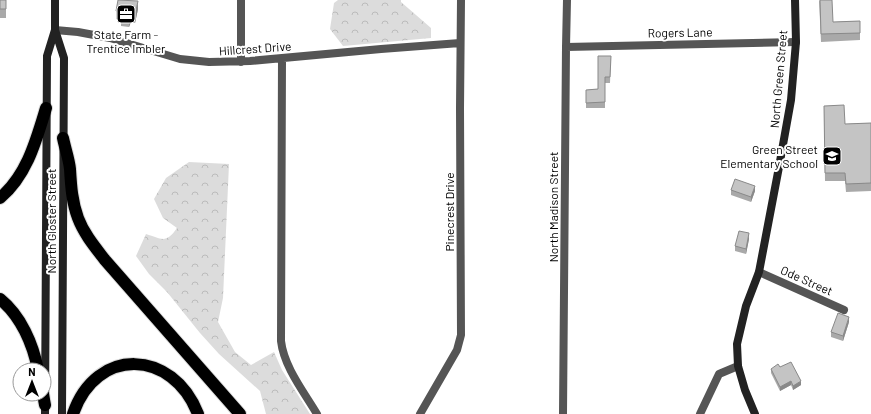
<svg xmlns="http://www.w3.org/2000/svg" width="871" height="414" viewBox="0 0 871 414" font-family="Barlow,sans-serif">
  <defs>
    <pattern id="forest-crowns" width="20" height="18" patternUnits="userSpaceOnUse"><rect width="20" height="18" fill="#dcdcdc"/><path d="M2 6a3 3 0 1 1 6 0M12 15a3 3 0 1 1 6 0" fill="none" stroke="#bbb"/></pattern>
  </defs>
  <rect width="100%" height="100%" fill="#fff"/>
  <path fill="url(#forest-crowns)" d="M338,0H401V2L431,28V38L343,46L330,29L334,3Z
    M189,162L229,164L223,298L218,322L235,352L251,365L274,352L282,370L310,414H266L260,391L219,354L200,333L167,292L149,274L136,256L146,234C162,239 166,244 177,228L163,218L154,199L166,178Z"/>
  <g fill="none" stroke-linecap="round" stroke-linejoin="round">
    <g stroke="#dbdbdb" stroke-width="14">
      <path id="highway" d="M63,138C65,148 69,159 70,169C71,186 72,202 78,218C84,234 95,247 105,260L240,414
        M0,198C27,175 36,141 46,108
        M0,299C21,316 33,344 38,370
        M43,394L45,405
        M73,414C96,346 173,349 198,414"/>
    </g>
    <path stroke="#555" stroke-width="8" d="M55,30L78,32L110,38L180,59L209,62L250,61L381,49L460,43
      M566,47L796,42
      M282,58L281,341C284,367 304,392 317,414
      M241,62V0
      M759,272L844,310
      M420,414L457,350L461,335L460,108L461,0
      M563,414L566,47L567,0
      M700,414L719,374L738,366"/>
    <path stroke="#222" stroke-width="8" d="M55,30L64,58L62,414
      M45,414L47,56L55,30V0
      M755,414L745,390L738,366L737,344L746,306L759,272L779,167L791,100L796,42L795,0"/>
    <use href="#highway" stroke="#000" stroke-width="12"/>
  </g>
  <path fill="#a9a9a9" d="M0,0H6V18H0Z
    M819,0L833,22L860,21V40L821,42Z
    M138,9L135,23L131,22L129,27L121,26V20L116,19V11Z
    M611,56L610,83H605V108H586V90L598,89Z
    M824,106L845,124L871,123V191L846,192L845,181H825Z
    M731,190L755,191L751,202L731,195Z
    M749,239L746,254L735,251V246Z
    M849,322L843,341L831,337V332Z
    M780,367L801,385L793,390L791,385L780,391L771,373V369Z"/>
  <path fill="#898989" d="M138,1V9L135,23V15Z
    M131,14V22L129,27V19Z
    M755,186V191L751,202V197Z
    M749,233V239L746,254V249Z
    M849,317V322L843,341V336Z
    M791,381V385L780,391V387Z
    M801,381V385L793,390V386Z"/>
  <path fill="#c4c4c4" stroke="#898989" d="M0,0H6V9H0Z
    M118,0L138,1L135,15L131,14L129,19L121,18L122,12L116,11Z
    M820,0H832L833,22L860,21V33L821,34Z
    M598,56H611L610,77H605V102L586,103V90L598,89Z
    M844,105L845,124L871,123V183L846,184L845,173H825L824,106Z
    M735,179L755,186L751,197L731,190Z
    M739,231L749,233L746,249L735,246Z
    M838,313L849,317L843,336L831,332Z
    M791,362L801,381L793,386L791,381L780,387L771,369L778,364L780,367Z"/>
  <defs>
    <g id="office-square" transform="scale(1)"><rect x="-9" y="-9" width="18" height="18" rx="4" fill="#000" stroke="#fff"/><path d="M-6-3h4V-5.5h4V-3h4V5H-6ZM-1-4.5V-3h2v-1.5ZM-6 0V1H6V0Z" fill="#fff"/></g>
    <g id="school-square" transform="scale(1)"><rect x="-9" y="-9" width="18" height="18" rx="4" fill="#000" stroke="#fff"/><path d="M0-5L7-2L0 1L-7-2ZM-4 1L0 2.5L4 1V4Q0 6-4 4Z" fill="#fff"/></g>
  </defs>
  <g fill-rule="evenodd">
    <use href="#office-square" x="126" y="14"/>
    <use href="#school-square" x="832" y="156"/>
  </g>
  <g text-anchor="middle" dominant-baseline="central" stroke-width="4" stroke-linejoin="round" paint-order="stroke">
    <g font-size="12" fill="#000" stroke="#fff">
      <text transform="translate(680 32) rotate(-1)">Rogers Lane</text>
      <text transform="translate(255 48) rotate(-4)">Hillcrest Drive</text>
      <text transform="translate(778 79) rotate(-85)">North Green Street</text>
      <text transform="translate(553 207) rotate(-90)">North Madison Street</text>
      <text transform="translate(449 212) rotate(-90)">Pinecrest Drive</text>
      <text transform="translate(51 221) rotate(-90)">North Gloster Street</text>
      <text transform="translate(807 280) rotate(24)">Ode Street</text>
    </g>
    <g font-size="12" fill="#000" stroke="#fff">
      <text x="126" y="34">State Farm -<tspan x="126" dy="14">Trentice Imbler</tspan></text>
      <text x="818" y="149" text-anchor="end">Green Street<tspan x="818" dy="14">Elementary School</tspan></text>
    </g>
  </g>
  <g transform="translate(32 382)"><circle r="19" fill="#ffffff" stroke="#999999"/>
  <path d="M0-3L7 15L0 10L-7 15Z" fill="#000000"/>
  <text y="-6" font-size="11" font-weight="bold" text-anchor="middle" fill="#000000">N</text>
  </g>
</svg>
